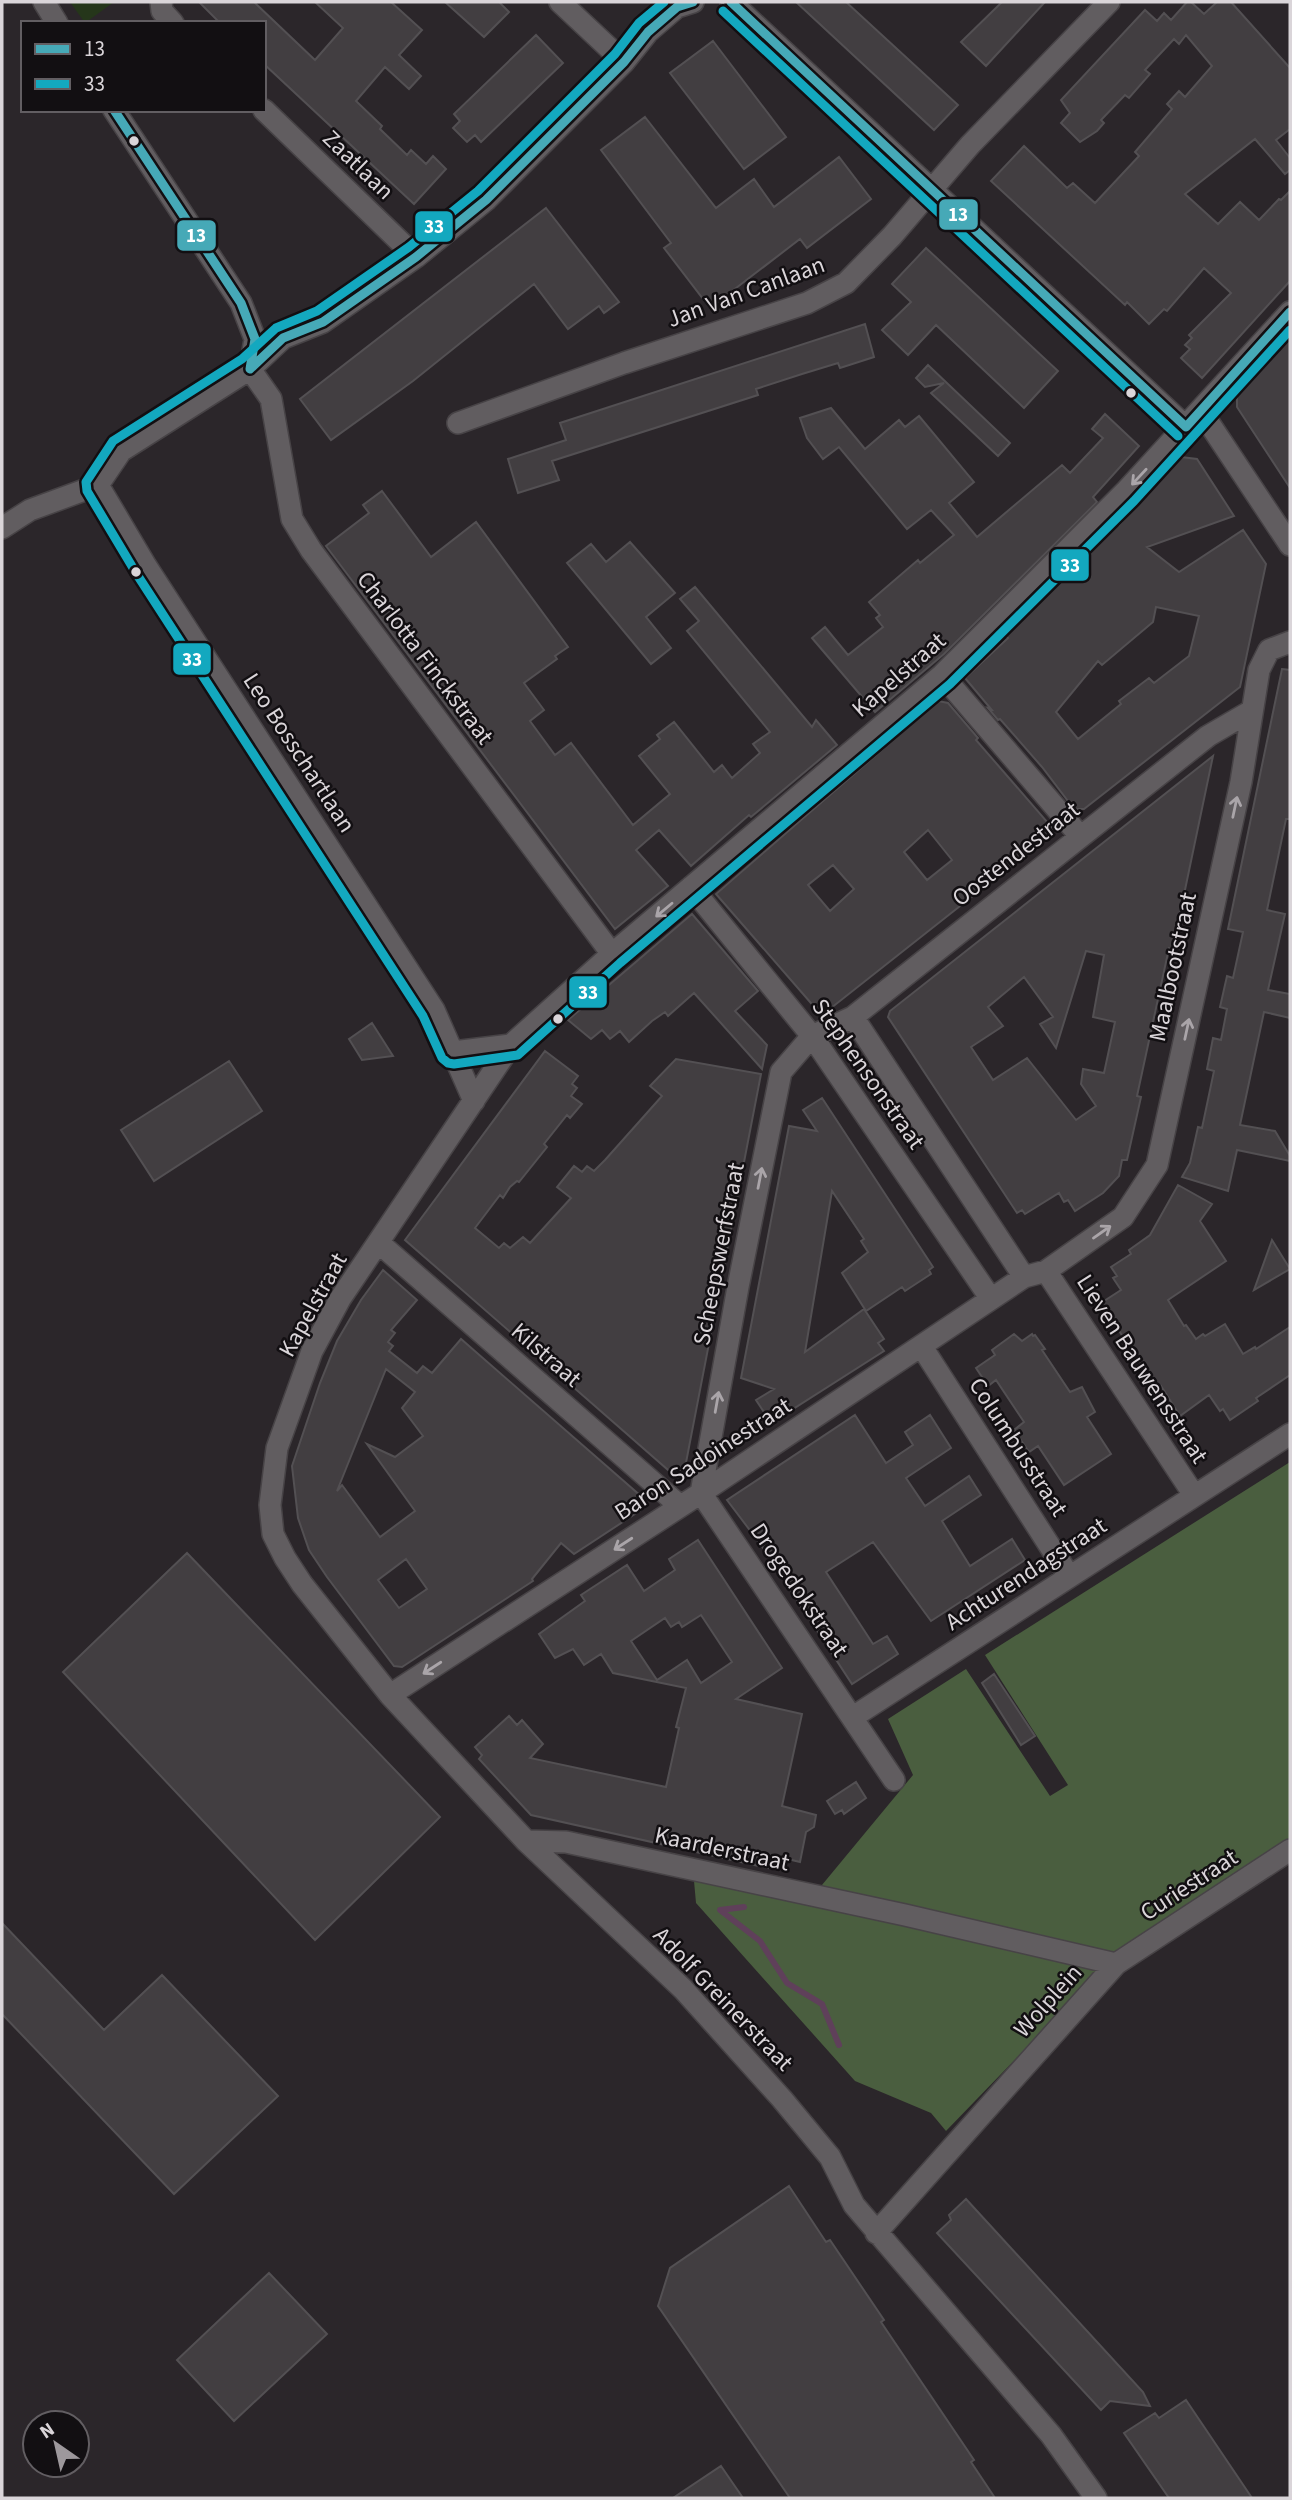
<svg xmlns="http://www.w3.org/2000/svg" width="1292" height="2500" viewBox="0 0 1292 2500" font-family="'Source Sans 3',sans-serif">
  <rect width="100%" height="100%" fill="#2b262a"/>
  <path fill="#25361a" d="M70,2H114L85,23Z"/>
  <path fill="#4a5e3f" d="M1290,1462V1839L1124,1947L946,2131L931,2113L855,2081L696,1903L694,1881L791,1901L817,1891L913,1775L888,1719L966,1669L1050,1796L1068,1785L985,1655Z"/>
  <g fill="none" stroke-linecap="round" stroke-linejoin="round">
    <path stroke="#5f405a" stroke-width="6" d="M744,1907L720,1910L760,1941L787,1983L822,2004L839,2045"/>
  </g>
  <path fill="#423e41" stroke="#535053" stroke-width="2" fill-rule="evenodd" d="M199,2H254L315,60L343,28L315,2H391L422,30L399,55L421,76L409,89L385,67L356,101L382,126L380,129L407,155L411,150L426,164L433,156L446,169L414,204L264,64V23H220Z
    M445,2H499L509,12L484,37Z
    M796,2H846L958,105L934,130Z
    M1002,2H1045L986,66L961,42Z
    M1187,2H1191L1204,14L1217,2H1231L1290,68V129L1276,140L1290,158V170L1285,174L1255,139L1185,194L1218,224L1240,202L1259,220L1279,199L1281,200L1290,191V281L1202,378L1181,358L1190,349L1185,345L1192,338L1189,335L1231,293L1204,268L1167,311L1164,309L1149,324L1127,302L1125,305L991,181L1024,146L1067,188L1073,183L1095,203L1139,156L1135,152L1172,109L1167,104L1179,91L1185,97L1212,66L1186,35L1179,44L1174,39L1145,70L1150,74L1129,98L1125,95L1101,120L1104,123L1097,131L1080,142L1061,123L1070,113L1061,100L1145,10L1157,21L1164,13L1171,20Z
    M536,35L563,63L481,142L475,135L467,142L453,128L460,121L454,114Z
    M713,41L786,137L744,169L670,73Z
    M645,117L716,208L754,179L774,207L839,157L871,199L807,248L800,239L710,308L664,248L671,243L601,150Z
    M546,208L619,302L604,313L599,306L568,329L534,284L413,381L331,440L300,399Z
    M926,248L1058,371L1024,408L936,325L908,355L882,330L911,302L892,284Z
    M865,324L874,357L840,368L838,363L802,374L756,389L758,395L552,461L559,480L518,493L508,459L566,440L560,423Z
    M1290,335V488L1237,407V394Z
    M928,365L1010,443L998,456L931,393L944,383L925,387L916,378Z
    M831,408L865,449L899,420L905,427L919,416L974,482L949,503L977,537L1062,465L1070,473L1103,438L1092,429L1105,414L1139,446L1093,497L1097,502L944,654L875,712L812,638L825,627L848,655L883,627L876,618L880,615L869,602L918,560L920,563L954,535L931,510L907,529L839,447L823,459L807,438L800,418Z
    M1181,457L1197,459L1234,516L1147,547L1179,572L1243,530L1266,564L1240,687L1084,809H1074L1042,767L1000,719L998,720L988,708L991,709L965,678L1008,638L1002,633L1115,520L1119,525ZM1156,607L1199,616L1189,656L1154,683L1149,678L1119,701L1121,704L1078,739L1056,712L1098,661L1102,665L1153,622Z
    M382,491L431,557L476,522L568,647L555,656L557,659L524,683L544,710L530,721L555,755L571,743L633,825L670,794L639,756L660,739L657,735L674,722L714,772L722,765L732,778L760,753L753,744L770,732L687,631L699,621L680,599L695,587L812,727L816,720L837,745L751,817L749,815L691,866L659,830L636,850L668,886L615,929L326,546L369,513L363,505Z
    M630,542L675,593L646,617L671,648L651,664L567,563L591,544L606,562Z
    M1282,669L1290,670V819H1286L1267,910L1285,914L1268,990L1290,994V1018L1264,1012L1240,1125L1275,1131L1290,1156V1161L1237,1150L1228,1191L1182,1177L1190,1163L1198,1127L1202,1128L1214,1071L1207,1069L1213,1038L1221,1040L1227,1009L1220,1007L1227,976L1233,978L1243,932L1228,929Z
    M938,701L948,703L978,738L976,740L1055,831L826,1012L817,1010L716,894ZM928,830L952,860L927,880L904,852ZM833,865L854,889L830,911L808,885Z
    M1213,756L1181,909L1172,949L1169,948L1137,1096L1141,1097L1127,1160H1122L1119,1176L1103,1193L1075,1211L1068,1200L1064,1202L1059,1193L1025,1214L1022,1210L1017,1213L888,1017L890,1011ZM1086,951L1104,955L1093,1017L1115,1022L1104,1073L1083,1069L1081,1084L1096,1106L1076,1120L1027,1058L993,1080L971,1047L1003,1026L988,1007L1024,977L1053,1017L1040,1024L1056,1048Z
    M692,914L758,991L735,1011L767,1045L762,1069L694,993L668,1016L665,1012L652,1021L629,1042L620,1031L610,1039L602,1030L591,1039L568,1020Z
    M372,1023L393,1056L362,1060L349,1039Z
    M545,1051L578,1076L572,1084L577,1088L571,1096L582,1104L570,1118L567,1115L544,1144L547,1147L519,1182L517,1181L510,1187L503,1198L500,1195L475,1228L499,1248L504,1243L510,1248L523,1237L530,1243L571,1198L557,1187L574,1166L582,1172L587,1166L594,1171L605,1160L662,1096L650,1086L676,1059L761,1074L684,1473L675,1476L405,1240Z
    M229,1061L262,1111L154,1181L121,1130Z
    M822,1098L933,1267L929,1270L931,1274L905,1291L902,1287L866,1311L842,1273L868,1252L861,1241L864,1239L832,1191L805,1352L864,1309L884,1339L878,1343L884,1351L771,1423L756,1400L774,1389L741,1378L789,1126L817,1131L803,1110Z
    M1178,1185L1212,1204L1200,1221L1226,1261L1168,1300L1184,1326L1186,1325L1196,1339L1203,1334L1205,1336L1225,1324L1243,1354L1255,1347L1256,1349L1290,1327V1375L1256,1398L1258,1401L1230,1420L1223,1409L1220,1411L1209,1395L1180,1416L1161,1386L1157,1389L1101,1303L1121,1290L1113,1278L1117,1276L1111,1267L1131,1254L1129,1250L1150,1235Z
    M1272,1240L1290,1269L1254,1290Z
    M383,1270L417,1300L391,1330L395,1333L388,1342L393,1346L389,1351L417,1373L423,1366L432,1373L461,1339L642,1497L641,1510L574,1554L561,1543L532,1579L533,1581L402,1667L394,1666L327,1577L309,1550L298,1518L292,1466L320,1383L337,1341L361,1300ZM386,1369L415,1392L402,1408L423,1436L395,1457L367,1444L415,1511L380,1537L342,1485L337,1491ZM406,1559L427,1589L399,1608L378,1580Z
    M1014,1334L1022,1341L1032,1334L1033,1336L1035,1335L1045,1349L1042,1350L1070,1392L1082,1387L1095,1412L1087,1417L1111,1454L1064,1485L1038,1446L1029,1452L1014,1430L1024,1422L996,1380L988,1386L976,1368L995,1355L992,1350Z
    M855,1415L886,1463L913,1445L905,1432L930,1415L951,1448L906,1478L925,1506L969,1476L981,1495L942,1521L970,1566L1012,1539L1025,1560L931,1621L873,1542L826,1572L873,1644L887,1636L898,1654L852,1684L761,1545L727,1500Z
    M698,1540L782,1668L736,1699L802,1714L782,1806L816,1815L814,1827L806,1832L800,1862L771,1855L768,1868L531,1815L479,1759L482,1755L475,1747L509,1716L517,1725L522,1720L543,1744L530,1758L666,1787L679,1728L676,1727L686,1688L613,1673L601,1654L584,1665L573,1649L555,1658L539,1634L585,1601L581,1595L627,1565L644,1591L675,1570L669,1559ZM701,1615L732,1662L701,1683L687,1660L657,1680L631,1641L665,1618L671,1627L679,1622L682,1627Z
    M187,1553L440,1817L315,1940L63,1672Z
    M994,1674L1035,1736L1021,1745L982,1683Z
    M856,1782L866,1798L844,1814L842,1810L835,1814L827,1801Z
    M2,1923L104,2030L162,1975L278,2096L174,2194L2,2014Z
    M789,2186L826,2242L830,2240L884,2320L881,2322L974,2460L971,2462L995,2498H790L658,2306L670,2268Z
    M966,2199L1143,2392L1150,2406L1110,2401L1101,2410L937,2233L951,2220L949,2215Z
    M269,2273L327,2334L234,2421L177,2360Z
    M1186,2400L1252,2498H1169L1124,2433L1155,2413L1159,2418Z
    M721,2466L743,2498H673Z"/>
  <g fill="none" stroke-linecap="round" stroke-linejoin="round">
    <g stroke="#474346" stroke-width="24">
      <path id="street" d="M44,2L57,23
        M161,2L162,11L173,23
        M560,2L624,62
        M731,2L1186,427
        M114,110L241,303L255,339L250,369
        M264,110L416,257
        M250,369L271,399L292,519L311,550L612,954
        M1201,411L1290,545
        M458,423L624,363L807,303L846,283L892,236L970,145L1109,2
        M98,485L146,566L434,1010L474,1101
        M2,528L30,510L98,485L121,451L250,369L283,338L323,322L416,257L486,200L624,62L648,32L677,7L693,2
        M942,675L1080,836
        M691,887L812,1036L991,1299
        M853,1017L1024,1277
        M453,1052L511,1045
        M379,1243L680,1506
        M1046,1271L1194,1495
        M922,1347L1069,1576
        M390,1695L701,1493L1024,1277L1046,1271L1123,1217L1157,1165L1241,782L1259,670L1269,650L1290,642
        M853,1717L1290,1434
        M894,1780L701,1493L738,1287L781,1072L812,1036L853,1017L1208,736L1251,711
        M526,1841L566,1842L905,1915L1116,1964L876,2233
        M1116,1964L1290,1850
        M1096,2498L1051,2435L854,2205L830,2157L782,2099L683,1989L526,1841L390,1695L302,1584L285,1558L273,1534L270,1505L277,1448L312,1351L340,1299L511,1045L612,954L942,675L1125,492L1290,312"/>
    </g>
    <use href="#street" stroke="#615d60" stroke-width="21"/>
    <g stroke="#120f12" stroke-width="14">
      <path id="bus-1" d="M731,2L1186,427
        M114,110L241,303L255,339L250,369
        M250,369L283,338L323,322L416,257L486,200L624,62L648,32L677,7L693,2
        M1186,427L1290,312"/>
    </g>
    <g stroke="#120f12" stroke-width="14">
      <path id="bus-2" d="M664,2L639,23L615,54L478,191L409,247L317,311L276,328L242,359L113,441L86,482L87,491L136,573L423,1016L442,1058L448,1063L454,1064L518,1055L620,963L950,684L1134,501L1290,330
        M723,11L1178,436"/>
    </g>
    <use href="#bus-1" stroke="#46a9b7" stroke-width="9"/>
    <use href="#bus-2" stroke="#13a8bf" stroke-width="9"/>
  </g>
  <defs><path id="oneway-shaft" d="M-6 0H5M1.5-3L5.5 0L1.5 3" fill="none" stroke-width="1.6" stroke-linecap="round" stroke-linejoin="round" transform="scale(1.75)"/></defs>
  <g stroke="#aaa5a9">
    <use href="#oneway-shaft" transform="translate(1139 477) rotate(133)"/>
    <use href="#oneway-shaft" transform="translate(1235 807) rotate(-78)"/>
    <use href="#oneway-shaft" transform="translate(664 910) rotate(140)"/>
    <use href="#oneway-shaft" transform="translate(1187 1029) rotate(-78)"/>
    <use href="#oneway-shaft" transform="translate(760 1178) rotate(-79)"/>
    <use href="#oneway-shaft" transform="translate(1102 1232) rotate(-35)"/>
    <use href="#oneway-shaft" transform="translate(717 1402) rotate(-80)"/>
    <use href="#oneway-shaft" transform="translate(623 1544) rotate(147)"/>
    <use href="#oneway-shaft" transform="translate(432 1668) rotate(147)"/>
  </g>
  <g fill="#dad5d9" stroke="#120f12" stroke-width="2.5">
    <circle cx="134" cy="141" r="6"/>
    <circle cx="1131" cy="393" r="6"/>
    <circle cx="136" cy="572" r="6"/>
    <circle cx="558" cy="1019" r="6"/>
  </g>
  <g text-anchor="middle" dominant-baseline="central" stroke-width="5" stroke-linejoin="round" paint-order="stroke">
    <g font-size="24" fill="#dad5d9" stroke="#120f12">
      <text transform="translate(358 165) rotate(44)">Zaatlaan</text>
      <text transform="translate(746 292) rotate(-20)">Jan Van Canlaan</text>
      <text transform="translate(425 658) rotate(53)">Charlotta Finckstraat</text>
      <text transform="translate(899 675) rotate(-41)">Kapelstraat</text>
      <text transform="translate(299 753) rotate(57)">Leo Bosschartlaan</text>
      <text transform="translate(1016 854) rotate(-38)">Oostendestraat</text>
      <text transform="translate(1173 967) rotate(-78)">Maalbootstraat</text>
      <text transform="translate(868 1074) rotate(55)">Stephensonstraat</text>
      <text transform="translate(719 1254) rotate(-79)">Scheepswerfstraat</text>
      <text transform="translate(313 1305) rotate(-61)">Kapelstraat</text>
      <text transform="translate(546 1355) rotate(41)">Kilstraat</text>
      <text transform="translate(1142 1369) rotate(57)">Lieven Bauwensstraat</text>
      <text transform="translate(1018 1447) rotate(57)">Columbusstraat</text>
      <text transform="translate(703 1459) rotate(-33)">Baron Sadoinestraat</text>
      <text transform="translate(1026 1574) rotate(-33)">Achturendagstraat</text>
      <text transform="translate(799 1590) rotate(56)">Drogedokstraat</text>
      <text transform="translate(722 1849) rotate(12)">Kaarderstraat</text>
      <text transform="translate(1189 1885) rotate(-33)">Curiestraat</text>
      <text transform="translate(723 1999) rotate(46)">Adolf Greinerstraat</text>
      <text transform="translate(1048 2001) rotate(-48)">Wolplein</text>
    </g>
  </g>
  <g stroke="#120f12" stroke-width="2.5">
    <rect x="938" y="198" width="41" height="33" rx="7" fill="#46a9b7"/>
    <rect x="414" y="210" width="40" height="33" rx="7" fill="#13a8bf"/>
    <rect x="176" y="219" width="41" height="33" rx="7" fill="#46a9b7"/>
    <rect x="1050" y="548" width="40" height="34" rx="7" fill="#13a8bf"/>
    <rect x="172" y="642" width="40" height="34" rx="7" fill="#13a8bf"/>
    <rect x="568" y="975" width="40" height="34" rx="7" fill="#13a8bf"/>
  </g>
  <g font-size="19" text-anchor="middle" font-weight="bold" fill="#fff">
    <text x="958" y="221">13</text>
    <text x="434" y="233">33</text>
    <text x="196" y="242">13</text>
    <text x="1070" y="572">33</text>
    <text x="192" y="666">33</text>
    <text x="588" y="999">33</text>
  </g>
  <rect width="1292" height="2500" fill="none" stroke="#dad5d9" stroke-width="7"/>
  <rect x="21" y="21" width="245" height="91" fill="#120f12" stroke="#625e62" stroke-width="2"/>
  <rect x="35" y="44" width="35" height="10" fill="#46a9b7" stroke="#625e62" stroke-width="2"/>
  <text x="84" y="56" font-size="21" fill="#dad5d9">13</text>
  <rect x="35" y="79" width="35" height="10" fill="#13a8bf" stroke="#625e62" stroke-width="2"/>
  <text x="84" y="91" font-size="21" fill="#dad5d9">33</text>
  <g transform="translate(56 2444) rotate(326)"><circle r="33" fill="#120f12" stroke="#625e62" stroke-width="2"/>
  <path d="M0-5L12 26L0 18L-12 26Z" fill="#9d989c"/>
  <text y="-10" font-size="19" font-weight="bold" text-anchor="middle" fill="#dad5d9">N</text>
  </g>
</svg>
